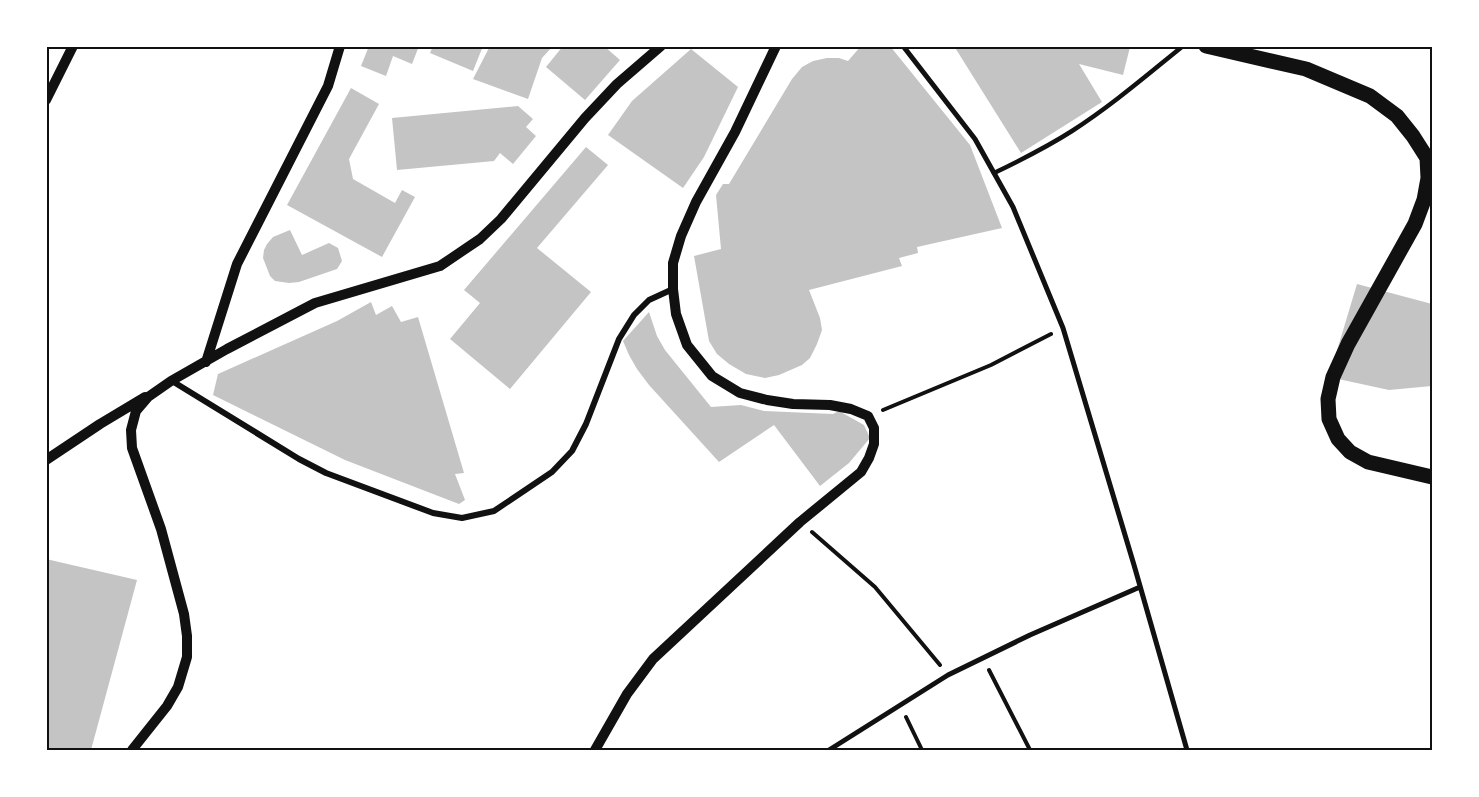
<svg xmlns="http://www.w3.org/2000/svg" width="1479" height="797" viewBox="0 0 1479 797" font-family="Lato,sans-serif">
  <rect width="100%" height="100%" fill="#fff"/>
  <path fill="#c4c4c4" d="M369,46H419L412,64L393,56L386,76L361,66Z
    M433,46H483L473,71L430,53Z
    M490,46H553L542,58L528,99L473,79Z
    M563,46H604L620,60L585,100L546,67Z
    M861,46H890L970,145L1002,228L917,247L918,253L899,258L902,266L809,290L820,318L822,330L817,344L810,358L802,365L779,375L765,378L746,374L729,364L717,354L709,341L694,256L721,249L716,195L723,184H729L792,79L802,67L813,61L827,58H839L848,61Z
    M954,46H1129L1130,47L1123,75L1079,64L1102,102L1021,153Z
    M691,49L738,87L704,157L683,188L608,135L632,101Z
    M351,88L379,104L349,159L353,179L395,203L402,190L415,197L382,257L287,205Z
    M518,106L533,119L526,127L536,136L513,164L500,153L494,161L397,170L392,118Z
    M586,147L608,165L537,248L591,292L510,389L450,339L480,303L464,290Z
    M290,230L302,255L329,243L338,248L342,261L337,269L299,282L289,283L275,281L270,276L263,258L264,250L267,244L273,237Z
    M1357,284L1432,304V386L1389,390L1329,377Z
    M371,302L376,315L392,306L401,322L418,317L464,473L455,474L465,500L459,504L345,460L213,395L218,374L337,321Z
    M649,312L657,336L665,350L711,407L741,405L764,411L833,414L839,411L864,425L870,438L849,463L820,486L774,425L719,462L649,385L637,369L629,355L623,341Z
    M46,559L137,580L91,750H46Z"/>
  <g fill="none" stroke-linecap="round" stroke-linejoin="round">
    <path stroke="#111" stroke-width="4" d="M883,410L991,365L1051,334
      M812,532L875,587L940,665
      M989,670L1030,750
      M906,717L922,750"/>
    <path stroke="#111" stroke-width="4.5" d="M994,173C1021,160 1047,147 1072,131C1111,106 1147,75 1183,46"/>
    <path stroke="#111" stroke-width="5" d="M903,46L975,139L1013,207L1063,328L1134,565L1187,750
      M829,750L948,675L1030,635L1140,587"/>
    <path stroke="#111" stroke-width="6" d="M172,381L299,459L326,473L433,513L462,518L494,511L552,472L572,451L586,424L619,339L634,315L649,300L673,289"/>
    <path stroke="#111" stroke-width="10" d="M46,100L73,46
      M206,362L237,264L328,86L340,46
      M46,460L100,424L145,397
      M132,750L167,706L178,687L187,657V636L184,614L161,529L132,448L131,430L136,411L148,397L171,381L227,349L315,303L440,266L480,239L501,219L585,118L617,84L661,46
      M595,750L627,694L653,659L800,522L861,472L869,458L874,444V428L868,416L851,409L830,405L793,404L767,400L740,393L712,376L687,345L676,314L673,289V263L681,236L696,202L735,132L776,46"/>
    <path stroke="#111" stroke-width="15" d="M1206,46L1306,69L1370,96L1397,116L1413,136L1427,158L1428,178L1424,200L1415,224L1348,344L1333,377L1328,399L1329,419L1338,439L1350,452L1368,462L1432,477"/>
  </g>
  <rect width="1479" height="797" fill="none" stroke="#ffffff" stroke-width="96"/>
  <rect x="48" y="48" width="1383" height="701" fill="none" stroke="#111" stroke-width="2"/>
</svg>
